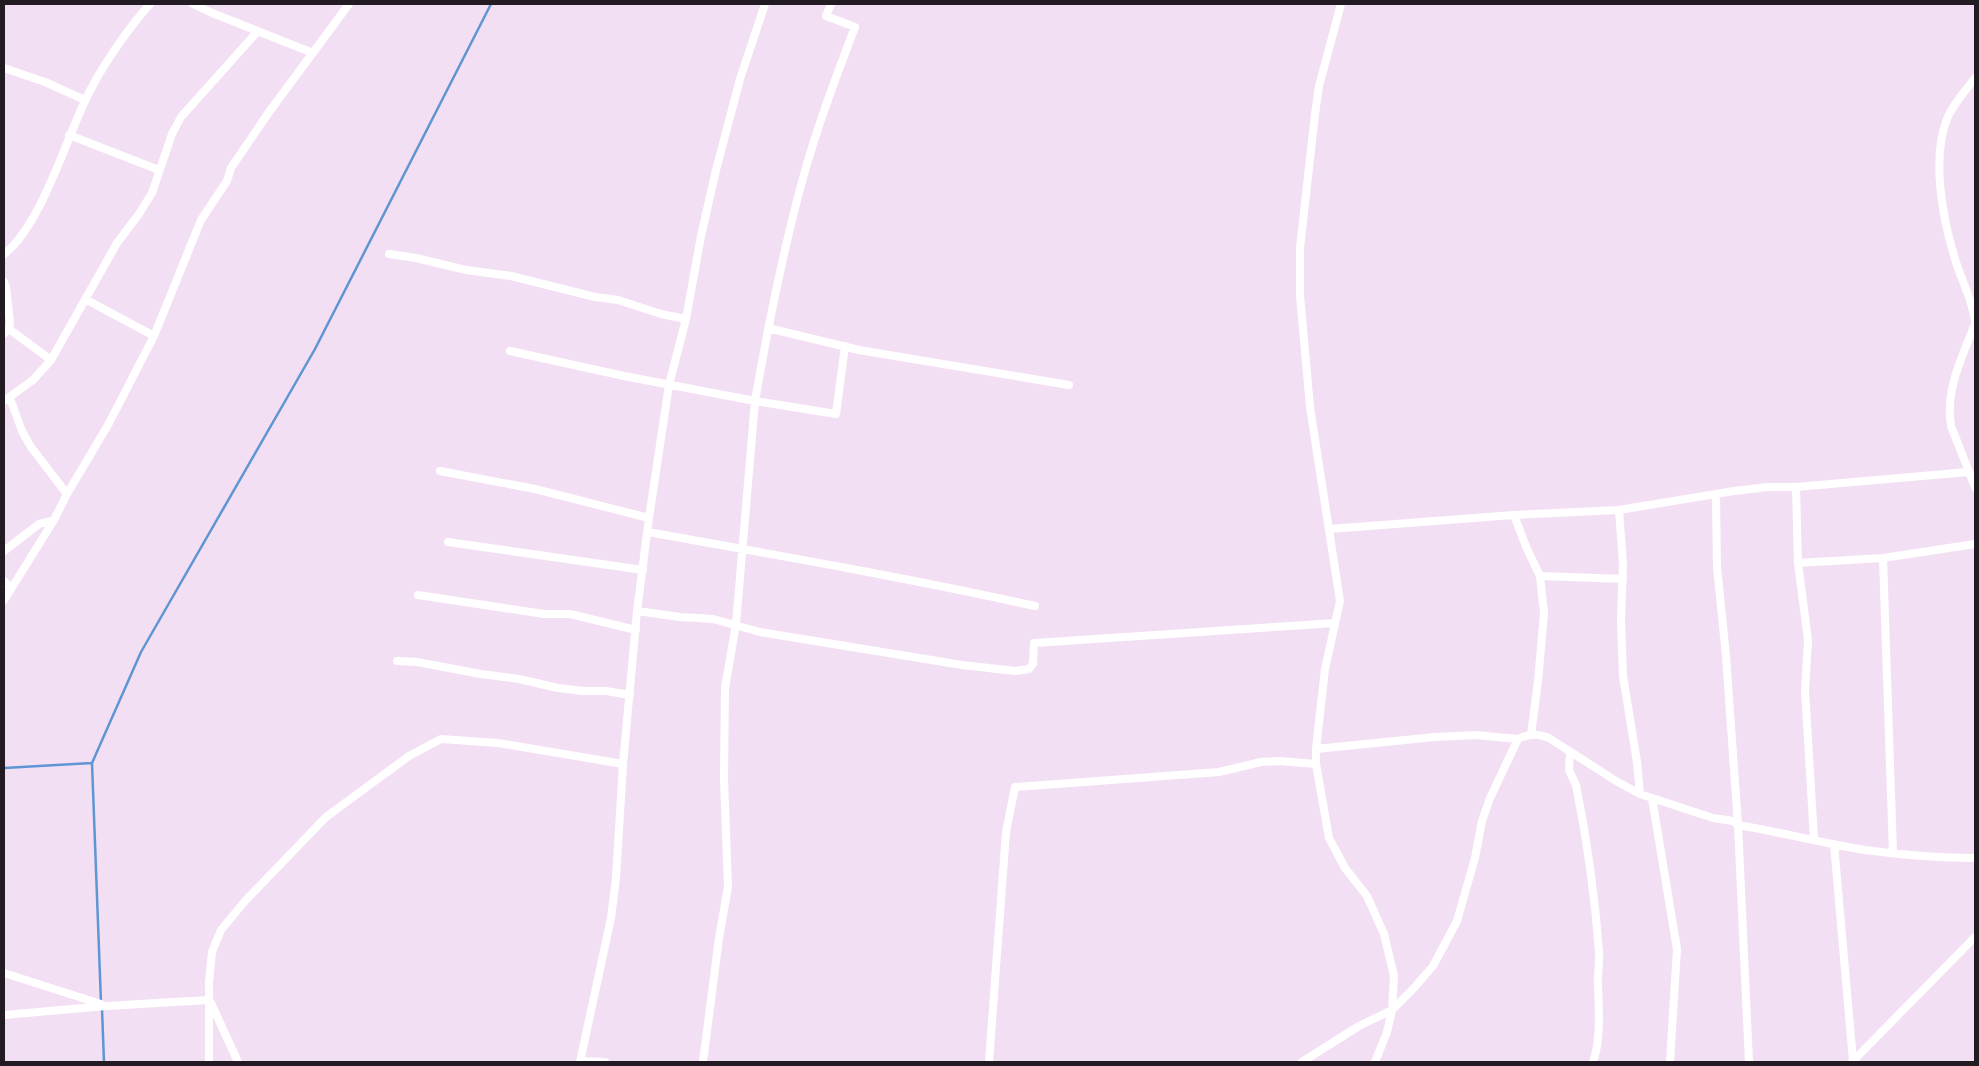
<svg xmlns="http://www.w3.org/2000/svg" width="1979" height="1066" viewBox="0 0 1979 1066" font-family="Roboto,sans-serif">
  <rect width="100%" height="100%" fill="#f3dff3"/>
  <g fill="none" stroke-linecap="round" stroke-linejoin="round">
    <path stroke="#5e95d3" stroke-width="2.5" d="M4,768L92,763
      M101,1003L92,763L141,652L315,349L491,4
      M102,1009L104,1062"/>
    <path stroke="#fff" stroke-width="8" d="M193,4L212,13L313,53
      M1341,4L1319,86L1315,114L1300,248V295L1310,407L1340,601L1325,669L1316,749V764L1329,838L1345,868L1367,896L1384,934L1394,976L1392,1010L1387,1032L1375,1062
      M4,68L45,82L85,100
      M1975,78C1966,90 1953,104 1947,119C1931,159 1943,220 1955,259C1961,280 1973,300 1975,322
      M69,135L159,170
      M4,254C39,228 65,144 84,103C99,70 126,31 150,4
      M389,254L416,258L466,270L511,276L595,297L618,300L661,314L686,319
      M4,282L6,287L10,323L9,329L4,334
      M85,299L154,336
      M1975,324C1962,357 1945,390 1951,426L1975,487
      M768,328L859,350L1069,385
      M9,329L51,360
      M510,351L624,376L755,401C768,326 783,251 803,178C817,127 836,77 855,27L826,16L831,4
      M10,398L22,431L31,447L67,494
      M4,401L33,380L51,360L117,243L139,214L152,193L172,134L181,117L258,31
      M440,471L535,489L649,518
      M1796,487L1968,472
      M1716,494L1717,567L1726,656L1738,825L1749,1062
      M1619,510L1623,564L1621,621L1623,676L1637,762L1640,794
      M1514,515L1527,549L1540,576L1544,613L1538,681L1531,735
      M1329,529L1514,515L1619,510L1734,491L1768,487H1796L1798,563L1808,640L1805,690L1814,839
      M648,532C777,555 907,578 1035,606
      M448,542L643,570
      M4,551L39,524L54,520
      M1883,558L1893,853
      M1798,563L1883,558L1975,544
      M1540,576L1623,579
      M4,581L11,589L54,520L67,494L108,425L154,336L201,220L227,181L231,168L269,112L349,4
      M418,595L544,614H570L636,630
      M4,600L11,589
      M637,611L680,617L713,619L760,632L962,665L1015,671L1029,669L1033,664L1034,643L1335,623
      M397,661L417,662L481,674L519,679L558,688L583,691H606L630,695
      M1316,749L1435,737L1476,735L1518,739
      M1570,753L1569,770L1576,785C1587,840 1595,896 1599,952C1600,963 1597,975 1598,986C1599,1010 1601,1040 1593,1062
      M1652,798L1677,949L1670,1062
      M1834,844L1853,1061
      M4,973L101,1004
      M211,1003L238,1062
      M4,1015L106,1006L209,1000
      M580,1061L605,1062
      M209,1062V982L212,952L221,930L245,901L326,817L409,756L441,739L498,743L623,764
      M580,1062L611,918L616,878L623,764L637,611L649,518L669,385L686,319L701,236L716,170L740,79L765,4
      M703,1062L719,938L728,887L724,779L725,688L736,624L755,401L836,414L845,346
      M989,1062L1006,832L1015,787L1219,772L1261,762L1279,761L1316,764
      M1302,1062L1359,1026L1392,1010L1414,988L1433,966L1457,921L1475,858L1482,821L1490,798L1518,739C1528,734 1538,733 1549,738L1616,781L1640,794L1713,818L1733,821L1738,825C1780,832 1822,843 1865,850C1902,855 1938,858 1975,858
      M1852,1062L1975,937"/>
  </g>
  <rect width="1979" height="1066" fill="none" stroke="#221b22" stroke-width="10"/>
</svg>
